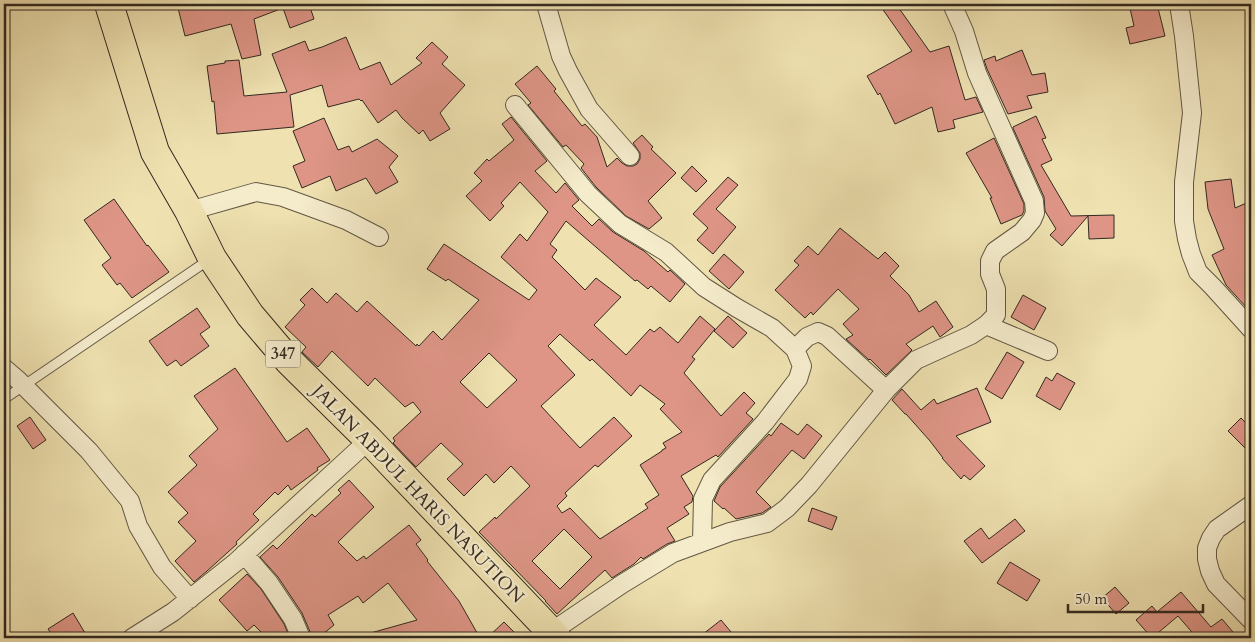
<svg xmlns="http://www.w3.org/2000/svg" width="1255" height="642" viewBox="0 0 1255 642" font-family="Cardo,serif">
  <rect width="100%" height="100%" fill="#efe1b0"/>
  <filter id="stains"><feTurbulence type="fractalNoise" baseFrequency=".004" numOctaves="4"/><feColorMatrix values="0 0 0 0 .2 0 0 0 0 .09 0 0 0 0 .02 0 0 0 .5 -.17"/></filter>
  <radialGradient id="worn" r=".72"><stop offset=".6" stop-color="#630" stop-opacity="0"/><stop offset="1" stop-color="#630" stop-opacity=".3"/></radialGradient>
  <path fill="#de9586" stroke="#322920" fill-rule="evenodd" d="M177,4H309L314,19L290,28L283,8L254,19L261,55L242,59L231,24L185,36Z
    M879,4H896L930,52L949,46L965,100L976,97L983,112L953,120L955,128L938,132L932,107L895,124L880,93L878,95L867,76L912,51Z
    M1129,4H1157L1165,36L1130,44L1126,28L1134,26Z
    M346,37L360,70L380,62L391,85L422,63L416,58L432,42L448,57L442,64L465,85L440,113L450,129L430,141L423,130L419,134L402,118L396,110L378,123L362,100L361,101L359,99L328,107L322,85L290,95L294,127L217,134L214,101L212,102L207,66L225,63V61L239,60L244,96L287,92L272,54L305,41L309,51L322,47Z
    M1022,50L1032,75L1045,73L1048,92L1027,96L1032,108L1008,114L987,69L984,60L995,56L996,61Z
    M537,66L556,89L554,91L582,126L585,124L597,137L607,167L617,158L622,163L627,166H633L637,164L640,159V153L633,143L642,135L653,147L651,149L676,173L648,201L662,218L649,229L626,216L596,187L581,168L584,164L566,145L563,147L528,105L531,103L515,84Z
    M1036,116L1046,138L1042,139L1052,160L1041,165L1071,216L1114,215V238L1089,239L1088,216L1062,246L1050,235L1056,229L1045,211L1044,197L1013,128V127Z
    M511,117L547,161L535,171L556,193L565,183L579,200L572,206L592,226L599,219L613,232L644,251L668,272L670,270L685,284L670,302L651,286L648,289L637,280L635,281L566,221L550,244L557,250L552,257L585,290L596,278L621,297L594,325L626,355L650,329L654,332L660,327L678,343L700,316L715,329L692,357L695,359L684,373L721,416L744,392L755,403L746,413L753,419L718,457L716,455L681,476L693,496L692,502L684,507L689,514L667,528L675,541L667,544L643,559L641,557L634,564L612,578L605,570L557,614L545,601H546L479,532L495,517L496,519L530,486L511,466L494,483L486,474L464,496L447,479L463,464L441,443L416,467L393,443L395,441L393,438L421,412L413,402L405,407L375,378L368,386L332,351L318,367L302,352L306,347L285,327L305,305L300,300L312,288L327,303L336,293L357,312L367,301L416,346L417,344L419,346L433,331L442,340L479,300L448,279L446,281L427,269L444,244L529,300L537,290L501,257L520,234L527,241L548,212L520,182L501,203L504,206L490,221L466,196L482,181L474,173L487,159L489,161L514,140L502,124ZM560,334L590,361L592,359L631,396L640,385L665,404L660,409L682,432L663,443L666,448L662,450V451L640,465L659,495L645,504L648,508L600,539L570,508L562,513L557,506L567,496L565,493L595,465L598,467L632,436L614,417L580,448L541,406L575,375L548,346ZM489,353L517,380L487,408L460,382ZM564,529L592,557L560,589L532,561Z
    M324,118L338,150L349,146L352,152L377,139L398,156L389,167L398,182L376,194L366,178L336,191L330,176L302,188L293,166L305,161L293,131Z
    M994,138L1024,204V211L1022,215L1001,224L990,198H992L966,153Z
    M692,166L707,181L696,192L681,178Z
    M728,177L738,185L716,209L736,227L713,254L697,240L708,228L693,214Z
    M1231,179L1235,208L1251,201V225L1246,227L1251,238V306L1247,308L1226,285L1212,255L1224,249L1208,209L1205,182Z
    M114,199L147,246L148,245L169,272L132,298L120,283L117,285L102,265L111,258L84,220Z
    M840,228L878,259L885,252L899,266L890,276L909,295L919,312L936,301L953,327L940,337L933,326L906,344L912,350L886,375L870,359L869,360L846,339L853,335L843,324L859,309L838,289L813,315L811,312L805,318L775,290L799,265L794,261L808,246L818,255Z
    M724,254L744,272L729,289L709,271Z
    M1023,295L1046,308L1034,330L1011,317Z
    M197,308L210,327L200,334L209,346L181,366L176,360L167,366L149,341Z
    M728,316L747,333L733,348L714,331Z
    M1007,352L1024,362L1002,399L985,389Z
    M235,368L287,442L307,428L330,460L317,468L318,470L291,490L288,485L278,495L275,492L253,514L259,520L236,542L237,544L207,571L194,582L175,561L196,541L178,522L188,513L168,492L197,465L189,456L218,429L194,396Z
    M1057,373L1075,383L1060,410L1036,396L1046,377L1052,381Z
    M977,388L991,422L956,436L985,466L970,480L964,475L961,479L942,458H943L930,441L906,414H905L892,400L902,389L921,410L934,399L937,404Z
    M30,417L46,440L33,449L17,426Z
    M1241,418L1251,428V454L1228,431Z
    M781,423L798,435L807,424L822,436L804,459L792,450L756,492L771,507L762,513L736,519L724,508L723,509L714,501L720,487L769,434L771,436Z
    M349,480L374,507L338,542L357,561L364,556L366,559L409,525L421,540L416,544L428,560L427,561L459,601L480,638H368L367,634L417,620L388,583L363,603L358,596L328,615L334,625L318,638H311V634L302,613L278,577L260,557L273,545L277,549L312,514L315,517L341,493L338,490Z
    M812,508L837,517L832,530L808,521Z
    M1015,519L1025,531L982,563L964,541L981,528L989,539Z
    M1010,562L1040,580L1027,601L997,583Z
    M247,574L261,589L284,624L290,638H267L254,625L247,631L219,600Z
    M1115,587L1129,603L1116,614L1102,598Z
    M1181,592L1211,627L1222,619L1238,638H1197L1178,616L1152,638L1136,620L1152,606L1157,612Z
    M73,613L88,638H54L48,629Z
    M721,620L736,638H698Z
    M504,622L520,638H487Z"/>
  <g fill="none" stroke-linecap="round" stroke-linejoin="round">
    <g stroke="#615744" stroke-width="11">
      <path id="lane" d="M4,399L210,259"/>
    </g>
    <g stroke="#615744" stroke-width="20">
      <path id="street" d="M546,4L561,56L568,71L589,109L630,156
        M1179,4L1184,36L1192,113L1184,182V221L1187,239L1191,254L1198,272L1213,287L1251,329
        M515,105L588,194L620,224L666,252L704,287L737,308L772,328L795,349L807,337L818,332L827,336L886,390
        M189,211L256,192L283,197L346,220L379,237
        M986,325L1048,351
        M4,368L18,380L89,451L130,501L138,526L162,567L190,599
        M1251,505L1217,529L1211,538L1207,548V559L1210,571L1216,584L1251,620
        M702,542L703,499L712,480L765,422L798,379L802,366L795,349
        M244,554L269,583L293,619L301,638
        M551,632L622,584L673,553L730,532L767,523L787,508L809,485L886,390L916,360L971,335L986,325L996,315V289L990,274V261L995,251L1022,232L1032,220L1035,213L1034,201L977,73L964,31L952,4
        M132,638L173,612L236,562L369,440"/>
    </g>
    <g stroke="#322920" stroke-width="30">
      <path id="primary" d="M109,4L155,152L189,211L212,258L250,315L289,361L369,440L557,638"/>
    </g>
    <use href="#lane" stroke="#f5eccc" stroke-width="9"/>
    <use href="#street" stroke="#f5eccc" stroke-width="18"/>
    <use href="#primary" stroke="#efe1b0" stroke-width="28"/>
  </g>
  <g text-anchor="middle" dominant-baseline="central" stroke-width="4.5" stroke-linejoin="round" paint-order="stroke">
    <rect fill="#f5eccc" stroke="#6c6454" stroke-width="1" x="265.5" y="340.5" width="35" height="27" rx="4"/>
    <g font-size="16" font-weight="bold" fill="#322920">
      <text x="283" y="354">347</text>
    </g>
    <g font-size="18" fill="#322920" stroke="#f5eccc">
      <text transform="translate(418 494) rotate(46)">JALAN ABDUL HARIS NASUTION</text>
    </g>
  </g>
  <rect width="1255" height="642" fill="none" stroke="#efe1b0" stroke-width="20"/>
  <rect x="5" y="5" width="1245" height="632" fill="none" stroke="#322920" stroke-width="2.5"/>
  <rect x="10" y="10" width="1235" height="622" fill="none" stroke="#322920"/>
  <path d="M1068 604v8h135v-8" fill="none" stroke="#322920" stroke-width="2.5"/>
  <text x="1075" y="604" font-size="15" fill="#322920" stroke="#f5eccc" stroke-width="4" paint-order="stroke">50 m</text>
  <rect width="100%" height="100%" filter="url(#stains)"/>
  <rect width="100%" height="100%" fill="url(#worn)"/>
</svg>
